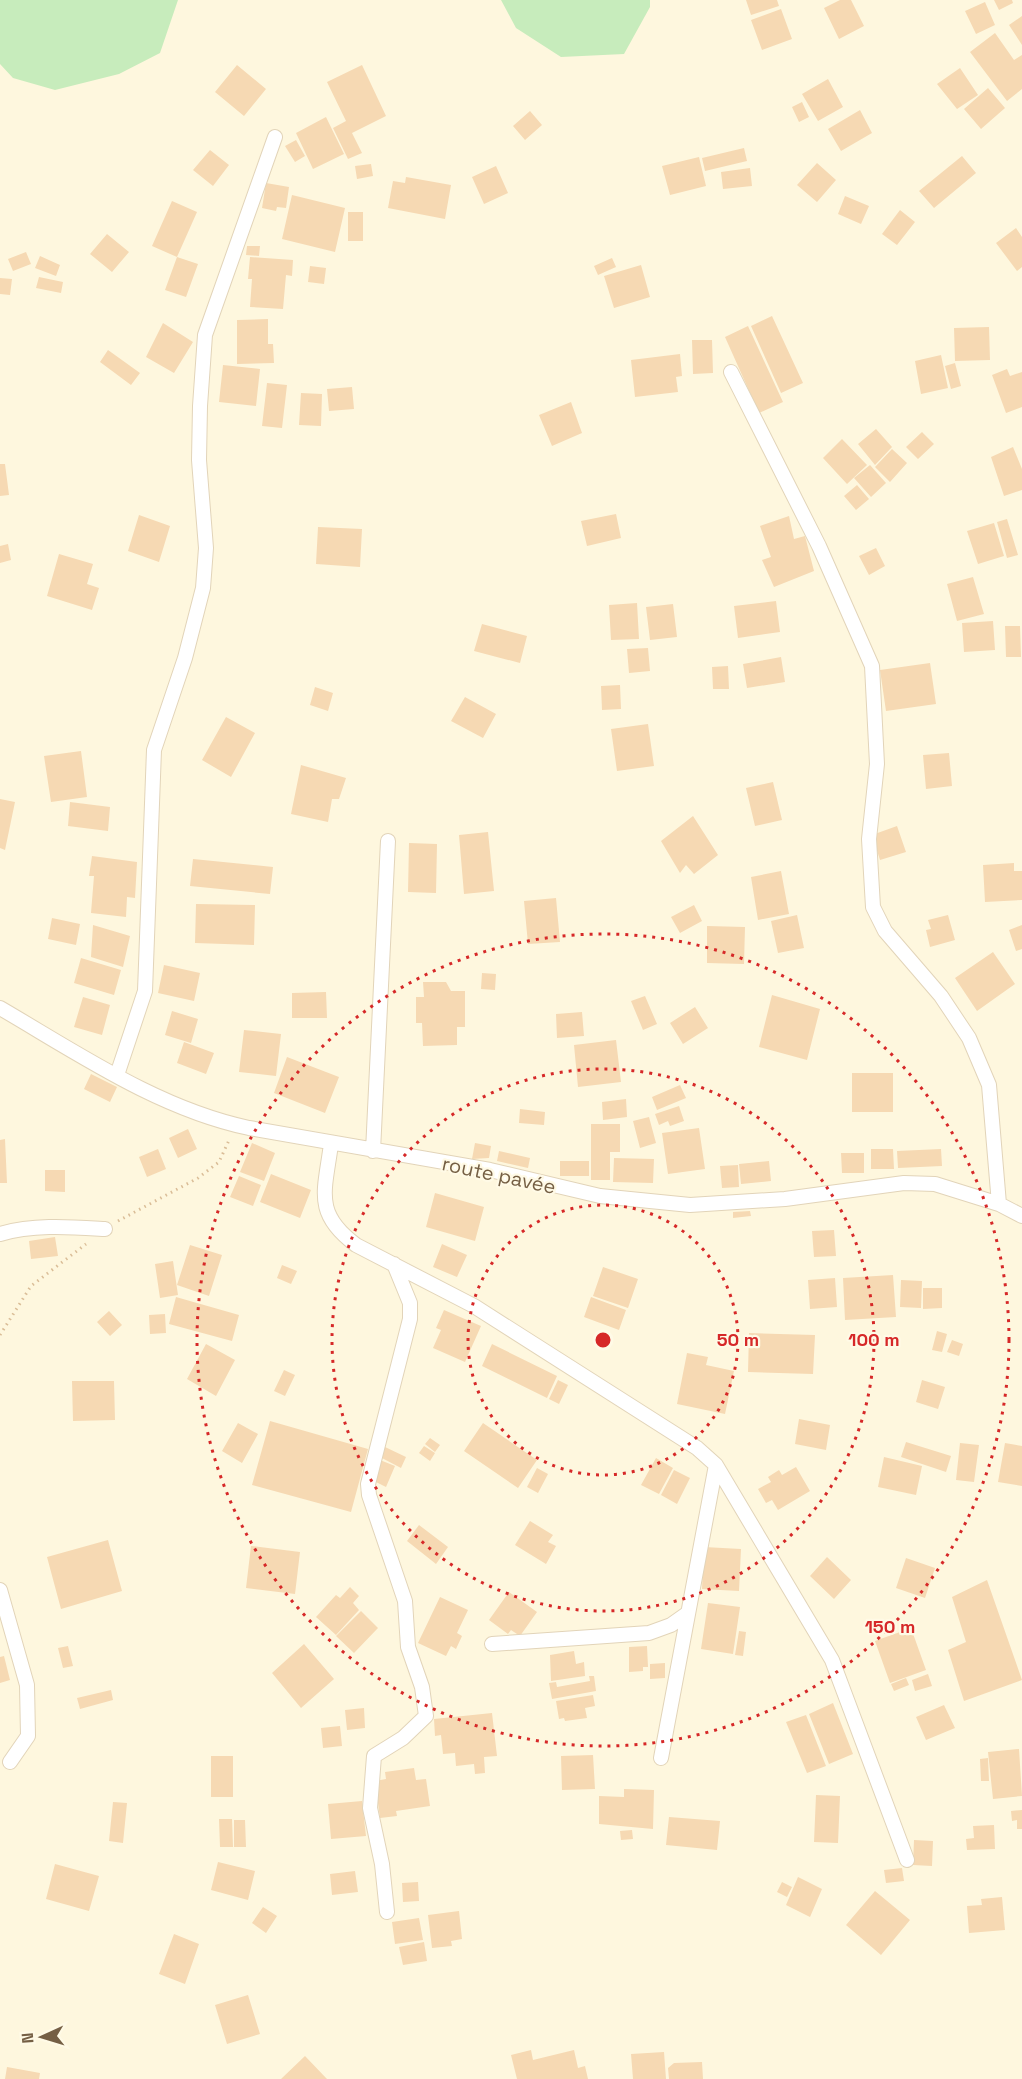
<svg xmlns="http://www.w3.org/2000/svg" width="1022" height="2079" viewBox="0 0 1022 2079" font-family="'Space Grotesk',sans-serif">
  <rect width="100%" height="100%" fill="#fef7de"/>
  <path fill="#c7ecbc" d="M0,0H178L160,53L119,74L55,90L13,78L0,64Z
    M501,0H650V7L624,54L561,57L516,28Z"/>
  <path fill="#f6d9b3" d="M746,0H777L779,6L751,15Z
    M840,0H851L864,26L839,39L824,8Z
    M994,0H1012L1013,3L999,10Z
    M985,2L995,25L976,34L965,11Z
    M781,9L792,39L762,50L751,20Z
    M1022,16V45L1009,25Z
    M995,33L1014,60L1022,55V89L1007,101L970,52Z
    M237,65L266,89L244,116L215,92Z
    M362,65L386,116L352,133L362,153L348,159L333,128L346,121L327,82Z
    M960,68L978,95L957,109L937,84Z
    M828,79L843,107L818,121L802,94Z
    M988,88L1005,108L981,129L964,109Z
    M802,102L809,117L799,122L792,107Z
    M860,110L872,133L841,151L828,129Z
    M530,111L542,125L525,140L513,126Z
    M326,117L344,154L313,169L296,133Z
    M296,140L305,156L295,162L285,146Z
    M744,148L747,161L705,171L702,158Z
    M210,150L229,165L213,186L193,170Z
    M962,156L976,173L934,208L919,191Z
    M699,157L706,186L670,195L662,166Z
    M817,163L836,180L817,202L797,185Z
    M371,164L373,176L357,179L355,166Z
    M496,166L508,193L484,204L472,177Z
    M750,168L752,186L723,189L721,172Z
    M406,177L451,185L445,219L388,208L393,181L405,183Z
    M266,183L289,187L286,208L277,207L276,211L262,208Z
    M292,195L345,208L335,252L282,239Z
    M845,196L869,206L861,224L838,214Z
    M172,201L197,212L177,257L152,246Z
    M900,210L915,222L897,245L882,234Z
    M348,212H363V241H348Z
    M1016,228L1022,237V267L1017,271L996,243Z
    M107,234L129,252L112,272L90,254Z
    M247,246H260L259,256L246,255Z
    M26,252L31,264L13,271L8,259Z
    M40,256L60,265L56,276L35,268Z
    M177,257L198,264L186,297L165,290Z
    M250,257L293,260L292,276L286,275L283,309L250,307L252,279H248Z
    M612,258L616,267L598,275L594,266Z
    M641,265L650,297L614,308L604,276Z
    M310,266L326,268L324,284L308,282Z
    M39,277L63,282L61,293L36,288Z
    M0,278L12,279L10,295L0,294Z
    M772,316L803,383L781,393L751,326Z
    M268,319V344H273L274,363L237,364V320Z
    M163,323L193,342L174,373L146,357Z
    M748,326L783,402L759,413L725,337Z
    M989,327L990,360L955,361L954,328Z
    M692,340H712L713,373L693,374Z
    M108,350L140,373L131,385L100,362Z
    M680,354L682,376L676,377L678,392L635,397L631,360Z
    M941,355L948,388L921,394L915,361Z
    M955,363L961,386L951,389L945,366Z
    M223,365L260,369L256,406L219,402Z
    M1007,369L1010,376L1022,372V407L1006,413L992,375Z
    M267,383L287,385L282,428L262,426Z
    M352,387L354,409L329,411L327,389Z
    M301,393L322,394L321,426L299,425Z
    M571,402L582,433L552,446L539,415Z
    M876,429L892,447L875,465L858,444Z
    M922,432L934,444L918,459L906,447Z
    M842,439L867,465L847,484L823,458Z
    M1013,447L1022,469V490L1004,496L991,457Z
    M892,449L907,463L890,482L875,467Z
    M0,464H5L9,495L0,496Z
    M870,465L886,483L871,497L854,478Z
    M857,485L869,499L856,510L844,496Z
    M616,514L621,538L587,546L581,521Z
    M139,515L170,526L159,562L128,551Z
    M789,516L794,539L805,536L814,571L774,587L762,560L771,557L760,526Z
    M1007,519L1018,555L1007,558L997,522Z
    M994,523L1004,556L978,564L967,531Z
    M318,527L362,529L360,567L316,564Z
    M8,544L11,560L0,563V546Z
    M876,548L885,566L869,575L859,556Z
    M59,554L93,564L87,584L99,588L92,610L47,596Z
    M973,577L984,614L957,621L947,584Z
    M776,601L780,632L738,638L734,606Z
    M637,603L639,639L611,640L609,605Z
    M673,604L677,637L650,640L646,607Z
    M993,621L995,650L964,652L962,623Z
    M482,624L527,636L520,663L474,651Z
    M1005,626H1020L1021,657H1006Z
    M648,648L650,671L629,673L627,649Z
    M781,657L785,682L747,688L743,664Z
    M930,663L936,704L886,711L880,670Z
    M728,666L729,689H713L712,667Z
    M620,685L621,709L602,710L601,686Z
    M315,687L333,693L328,711L310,705Z
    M465,697L496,714L483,738L451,721Z
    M226,717L255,733L231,777L202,760Z
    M648,724L654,766L617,771L611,729Z
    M81,751L87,797L51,802L44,756Z
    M949,753L952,786L926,789L923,755Z
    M301,765L346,778L339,799H332L328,822L291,814Z
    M773,782L782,820L755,826L746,788Z
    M0,799L15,802L5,850L0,848Z
    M70,802L110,807L108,831L68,826Z
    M693,816L718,855L694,874L686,865L680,873L661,841Z
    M897,826L906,852L880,860L872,835Z
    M488,832L494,891L464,894L459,835Z
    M409,843L437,844L436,893L408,892Z
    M92,856L137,862L135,898L127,897L126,917L91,913L94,876H89Z
    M193,859L273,867L270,894L190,886Z
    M1014,863V871H1022V900L985,902L983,865Z
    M781,871L789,914L758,920L751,877Z
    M556,898L560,942L528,944L524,901Z
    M196,904L255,905L254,945L195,943Z
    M694,905L702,921L680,933L671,917Z
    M797,915L804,948L778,953L771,921Z
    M948,915L955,940L930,947L926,930L931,929L928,920Z
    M52,918L80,924L76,945L48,939Z
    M93,925L130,936L123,967L91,957Z
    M1022,925V949L1016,951L1009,930Z
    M707,926L745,927L744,964L707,963Z
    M993,952L1015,984L977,1011L955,978Z
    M81,958L121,970L114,995L74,983Z
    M164,965L200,973L194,1001L158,993Z
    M482,973L496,974L495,990L481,989Z
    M423,982H446L451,991H465V1027H457V1045L423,1046L422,1023H416V997H424Z
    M326,992L327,1018H292V993Z
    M772,995L820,1009L807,1060L759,1047Z
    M645,996L657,1024L643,1030L631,1001Z
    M83,997L110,1005L102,1035L74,1027Z
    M695,1007L708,1028L683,1044L670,1023Z
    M172,1011L198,1019L191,1043L165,1035Z
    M582,1012L584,1036L557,1038L556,1014Z
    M244,1030L281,1034L276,1076L239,1072Z
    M616,1040L621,1082L578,1087L574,1045Z
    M184,1042L214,1053L206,1074L177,1063Z
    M287,1057L339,1077L325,1113L274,1093Z
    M852,1073H893V1112H852Z
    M91,1074L117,1087L110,1102L84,1089Z
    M680,1085L686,1098L657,1110L652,1097Z
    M626,1099L627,1117L603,1120L602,1102Z
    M679,1106L684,1121L670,1126L668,1121L659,1125L655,1114Z
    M520,1109L545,1112L544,1125L519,1123Z
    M649,1117L656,1143L640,1148L633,1121Z
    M591,1124H620V1152H610V1180H591Z
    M699,1128L705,1169L668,1174L662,1133Z
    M188,1129L197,1149L178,1158L169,1138Z
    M5,1139L7,1183H0V1140Z
    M252,1143L275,1153L264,1181L240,1172Z
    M475,1143L491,1146L489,1158L472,1159Z
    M158,1149L166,1169L147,1177L139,1157Z
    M871,1149H893L894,1169H871Z
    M941,1149L942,1166L898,1168L897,1151Z
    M499,1151L530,1158L528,1168L497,1161Z
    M841,1153H864V1173H842Z
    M614,1158L654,1159L653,1183L613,1182Z
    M560,1161H589V1176H560Z
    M769,1161L771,1181L741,1184L739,1164Z
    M738,1165L739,1187L722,1188L720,1166Z
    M45,1170H65V1192L45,1191Z
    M271,1174L311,1190L300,1218L260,1202Z
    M239,1176L261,1185L253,1206L230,1197Z
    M435,1193L484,1207L475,1241L426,1227Z
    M750,1211L751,1216L733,1218V1212Z
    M834,1230L836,1256L814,1257L812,1231Z
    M55,1237L58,1256L31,1259L29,1241Z
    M442,1244L467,1255L457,1277L433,1267Z
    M190,1245L222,1255L209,1296L177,1285Z
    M173,1261L178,1295L160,1298L155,1264Z
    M282,1265L297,1271L291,1284L277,1278Z
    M603,1267L638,1279L628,1308L593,1296Z
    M893,1275L896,1317L845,1320L843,1278Z
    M835,1278L837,1307L810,1309L808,1280Z
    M901,1280L922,1281L921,1308L900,1307Z
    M923,1288H942V1308L923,1309Z
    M176,1297L239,1315L232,1341L169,1324Z
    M591,1297L626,1310L619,1330L584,1317Z
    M444,1310L481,1326L465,1362L433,1348L441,1330L436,1328Z
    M109,1311L122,1325L110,1336L97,1322Z
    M165,1314L166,1333L150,1334L149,1315Z
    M937,1331L947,1334L942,1352L932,1350Z
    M749,1333L815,1335L813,1374L748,1372Z
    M952,1340L963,1344L959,1356L947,1352Z
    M206,1344L235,1360L216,1396L187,1379Z
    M492,1344L557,1376L547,1398L482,1366Z
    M687,1353L708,1357L706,1365L734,1371L725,1414L677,1404Z
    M284,1370L295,1375L285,1396L274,1391Z
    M558,1380L568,1385L559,1404L549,1399Z
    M922,1380L945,1387L938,1409L916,1402Z
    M72,1381H114L115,1420L73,1421Z
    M799,1419L830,1425L826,1450L795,1444Z
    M270,1421L368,1449L351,1512L252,1485Z
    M238,1423L258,1434L242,1463L222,1451Z
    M483,1423L537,1460L518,1488L464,1451Z
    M430,1438L440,1445L435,1452L425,1444Z
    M906,1442L951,1456L946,1472L901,1457Z
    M960,1443L979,1445L974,1482L956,1480Z
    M1005,1443L1022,1446V1486L998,1482Z
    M424,1446L435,1453L430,1461L419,1453Z
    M385,1447L406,1457L401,1468L380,1457Z
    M884,1457L922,1466L916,1495L878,1487Z
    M656,1458L673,1468L659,1494L641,1485Z
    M380,1460L395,1466L386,1487L372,1480Z
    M796,1467L810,1491L778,1510L772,1500L766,1503L758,1489L771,1482L768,1477L779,1470L782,1475Z
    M537,1468L548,1474L538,1493L527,1487Z
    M674,1470L690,1478L677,1504L661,1495Z
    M530,1521L553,1535L548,1542L556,1546L546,1564L515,1545Z
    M419,1525L448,1547L436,1564L407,1541Z
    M108,1540L122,1591L61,1609L47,1557Z
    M251,1546L300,1552L295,1594L246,1588Z
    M704,1547L741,1549L739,1591L702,1589Z
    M827,1557L851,1580L834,1599L810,1576Z
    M906,1558L935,1568L925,1598L896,1588Z
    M987,1580L1022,1680L964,1701L948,1650L966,1642L952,1597Z
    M350,1587L359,1596L353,1603L359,1610L336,1635L316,1617L336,1595L340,1598Z
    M509,1592L537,1612L520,1636L511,1630L508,1634L489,1620Z
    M440,1597L468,1610L457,1633L462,1636L456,1649L451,1646L446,1656L418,1643Z
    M708,1603L740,1607L733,1654L701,1649Z
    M361,1611L378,1628L354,1653L336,1636Z
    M911,1628L926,1670L890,1683L875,1641Z
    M739,1631L746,1632L743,1656L735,1655Z
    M304,1644L334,1679L301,1708L272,1673Z
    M68,1646L73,1666L63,1668L58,1648Z
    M647,1646L648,1667H643V1671L629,1672V1647Z
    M574,1651L576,1664L584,1662L585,1676L551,1681L550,1655Z
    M4,1656L10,1680L0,1683V1657Z
    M665,1663V1678L650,1679V1664Z
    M928,1674L932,1686L915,1691L912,1680Z
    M589,1676H594L596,1691L552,1699L549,1683L556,1682L557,1687L590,1681Z
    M906,1678L909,1685L894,1691L891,1684Z
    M111,1690L113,1700L80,1709L77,1698Z
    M593,1695L595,1706L585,1708L587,1718L565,1721L564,1718L559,1719L556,1701Z
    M833,1703L853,1754L829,1764L809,1714Z
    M944,1705L955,1728L926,1740L916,1717Z
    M364,1708L365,1728L347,1730L345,1710Z
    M492,1713L497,1756L484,1757L485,1773L475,1774L474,1764L456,1766L455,1753L443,1754L441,1735L435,1736L434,1719Z
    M806,1715L826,1766L807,1773L786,1722Z
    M340,1726L342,1746L323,1748L321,1728Z
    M1019,1749L1022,1796L993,1799L988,1752Z
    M593,1755L595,1789L562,1790L561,1756Z
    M211,1756H233V1797H211Z
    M988,1758L989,1781H981L980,1759Z
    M414,1768L416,1780L426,1779L430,1806L396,1811L397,1816L380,1818L375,1781L386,1779L385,1772Z
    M624,1789L654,1790L653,1829L599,1824V1796L624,1797Z
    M816,1795L840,1796L838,1843L814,1842Z
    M362,1801L366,1836L331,1839L328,1804Z
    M113,1802L127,1803L123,1843L109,1841Z
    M1022,1810V1829H1017V1820L1012,1821L1011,1811Z
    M669,1817L720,1821L717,1850L666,1845Z
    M219,1819H232L233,1847H220Z
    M234,1820H245L246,1847H234Z
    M994,1825L995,1849L967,1850L966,1839L974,1838L973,1826Z
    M632,1830L633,1839L621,1840L620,1831Z
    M914,1840L933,1841L932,1866L913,1865Z
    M218,1862L255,1871L248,1900L211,1890Z
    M55,1864L99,1876L89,1911L46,1899Z
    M902,1868L904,1881L886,1883L884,1870Z
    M355,1871L358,1892L332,1895L330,1874Z
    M798,1877L822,1889L810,1917L786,1905Z
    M418,1882L419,1901L403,1902L402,1883Z
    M782,1882L792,1887L787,1897L777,1892Z
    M875,1891L910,1920L881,1955L846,1925Z
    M1002,1897L1005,1930L969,1933L967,1906L982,1905L981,1899Z
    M263,1907L277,1916L266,1933L252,1923Z
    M459,1911L462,1939L451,1941L452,1946L432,1948L428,1915Z
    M419,1918L423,1940L395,1944L392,1922Z
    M174,1934L199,1944L185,1984L159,1974Z
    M424,1942L427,1961L403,1965L399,1947Z
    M248,1995L260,2034L227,2044L215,2005Z
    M531,2050L533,2060L574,2050L578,2068L585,2066L588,2079H517L511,2055Z
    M664,2052L666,2079H633L631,2054Z
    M305,2056L327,2079H281Z
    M702,2062L703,2079H669L668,2068L674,2063Z
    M7,2067L40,2073L39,2079H5Z"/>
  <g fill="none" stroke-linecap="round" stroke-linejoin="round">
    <g stroke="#e2d4b9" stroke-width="16">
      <path id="street" d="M731,372L819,546L872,666L877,764L869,839L873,907L885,931L941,996L969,1038L989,1085L999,1204
        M0,1008C79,1054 159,1109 249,1128L490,1170L600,1196L690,1205L785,1199L904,1183L935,1184L999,1204L1022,1216
        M117,1075L145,991L154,750L185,658L203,588L206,548L199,460L200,406L205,335L275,137
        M331,1144C325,1191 313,1213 356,1245L474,1306L697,1448L716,1465L832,1660L907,1860
        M373,1151L388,841
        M0,1234C33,1224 71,1227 105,1229
        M0,1590L27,1685L28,1736L10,1762
        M492,1644L649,1633L671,1625L688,1613
        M661,1758L716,1465
        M387,1912L382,1864L370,1808L374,1756L403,1738L426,1716L422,1687L408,1647L405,1601L369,1495L368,1484L410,1319V1303L394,1264"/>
    </g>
    <path stroke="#dabd97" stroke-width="3" stroke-dasharray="1.5 4.5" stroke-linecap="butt" d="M118,1221L198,1178L219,1162L230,1138
      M0,1335L31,1286L86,1244"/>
    <use href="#street" stroke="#fff" stroke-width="14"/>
  </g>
  <g fill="none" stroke="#d62828" stroke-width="3" stroke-dasharray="3 6">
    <circle cx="603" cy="1340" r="135"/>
    <circle cx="603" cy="1340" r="271"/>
    <circle cx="603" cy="1340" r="406"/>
  </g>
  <g text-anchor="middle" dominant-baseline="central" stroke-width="4.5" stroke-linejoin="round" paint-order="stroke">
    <g font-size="20" fill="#755f44" stroke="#fffae6">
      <text transform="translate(499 1175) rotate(12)">route pavée</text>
    </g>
  </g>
  <circle cx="603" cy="1340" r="9" fill="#d62828" stroke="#fffae6" stroke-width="3"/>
  <g font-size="18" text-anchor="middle" font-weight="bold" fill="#d62828" stroke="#fffae6" stroke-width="4.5" stroke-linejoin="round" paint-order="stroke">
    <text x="738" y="1346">50 m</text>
    <text x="874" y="1346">100 m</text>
    <text x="890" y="1633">150 m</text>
  </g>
  <g transform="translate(42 2037) rotate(266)" stroke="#fffae6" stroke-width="4.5" paint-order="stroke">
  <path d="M0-4.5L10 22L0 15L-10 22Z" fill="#755f44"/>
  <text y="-9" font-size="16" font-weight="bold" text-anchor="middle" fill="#755f44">N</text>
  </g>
</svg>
